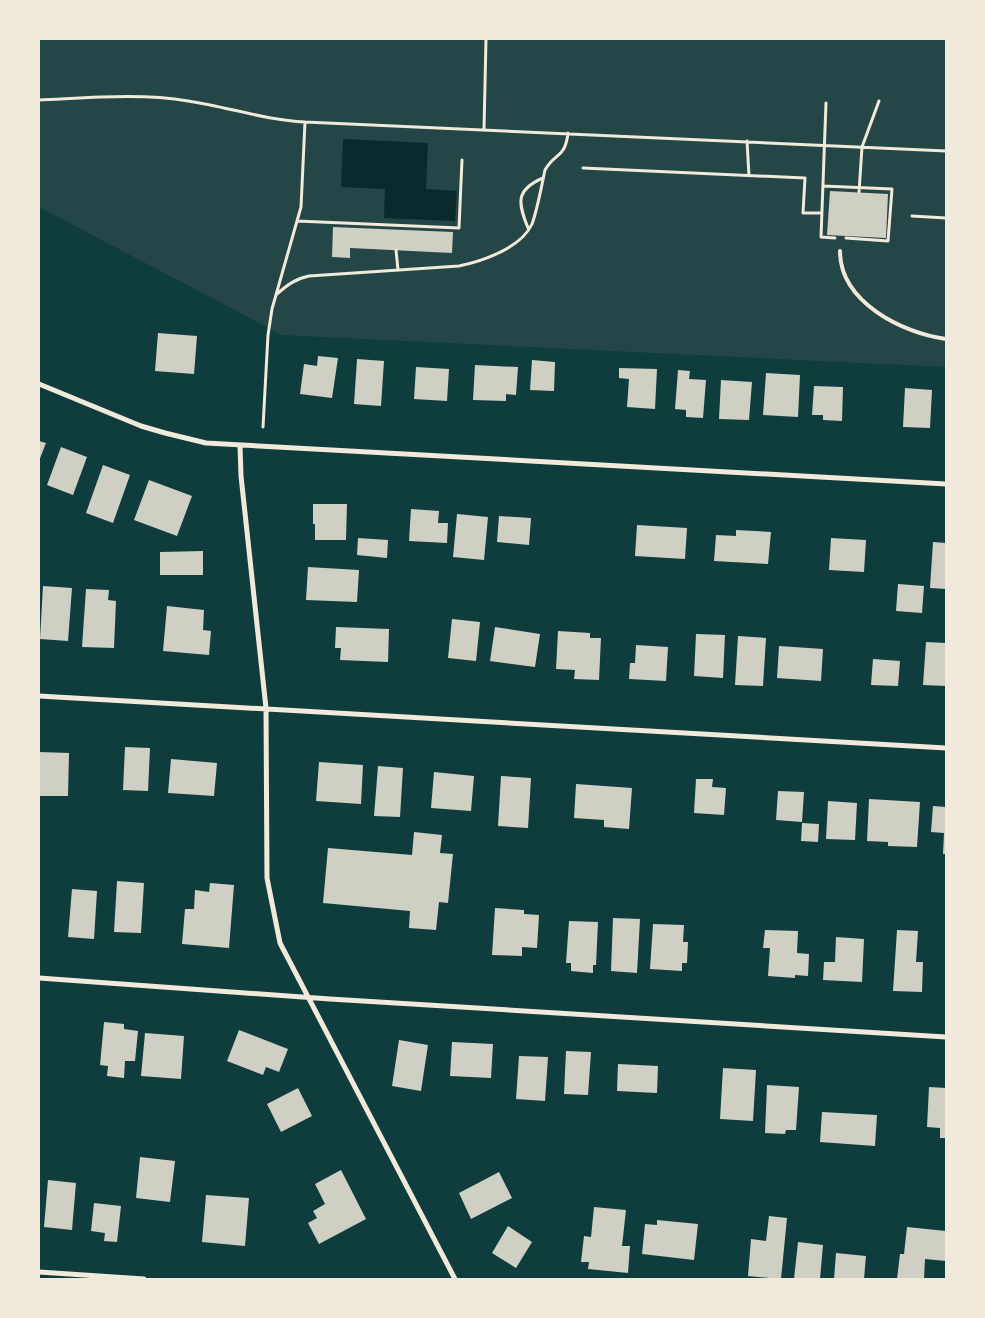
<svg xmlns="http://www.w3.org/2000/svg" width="985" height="1318" viewBox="0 0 985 1318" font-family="Literata,serif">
  <rect width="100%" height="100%" fill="#0f3d3e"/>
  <path fill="#244646" d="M39,39H946V367L282,335L39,207Z"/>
  <path fill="#0a2a2b" d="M343,139L428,143L426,189L457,191L455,221L384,218L385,189L341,187Z"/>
  <path fill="#cfcfc3" d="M830,191L888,194L886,238L827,235Z
    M333,227L453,232L452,253L350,248V258L332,257Z
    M158,333L197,336L194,374L155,371Z
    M318,356L338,358L332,398L300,394L304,364L317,366Z
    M357,359L384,361L381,406L354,404Z
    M532,360L555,362L554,391L530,390Z
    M475,365L518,367L516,395L506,394V401L473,400Z
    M416,367L449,369L447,401L414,399Z
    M619,368L657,369L655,409L627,407L629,379L619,378Z
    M678,370L690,371L689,379L706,380L703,418L686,417V410L675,409Z
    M766,373L800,375L798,417L763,415Z
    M721,380L752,382L749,420L719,419Z
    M814,386L843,387L842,421L823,420V415H812Z
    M905,388L932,390L930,428L903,427Z
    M39,441L46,443L39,461Z
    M61,447L87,457L73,495L47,485Z
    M103,465L130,475L113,523L86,513Z
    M149,480L192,496L177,536L134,520Z
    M313,504H347L346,540H315V524H313Z
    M411,509L439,511L438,523H448L447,543L409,541Z
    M457,514L488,517L484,560L453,557Z
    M499,516L531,518L529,545L497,542Z
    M637,525L687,528L685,559L635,556Z
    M736,530L771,532L768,564L714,561L716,535L736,536Z
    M358,538L388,540L387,558L357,555Z
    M831,538L866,540L864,572L829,570Z
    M933,542L946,543V589L930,588Z
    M203,551V575H160V552Z
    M308,567L359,570L357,602L306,600Z
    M898,584L924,586L922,613L896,611Z
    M43,586L72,588L68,641L40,639Z
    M86,589L109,590L108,600L116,601L114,648L82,647Z
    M167,606L204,610L203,630L211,631L209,655L163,651Z
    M452,619L480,622L476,661L448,658Z
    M336,627L389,629L388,662L340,660L341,648H335Z
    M495,627L540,634L535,667L490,661Z
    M558,631L590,633V638H601L599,680L574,679L575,670L556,669Z
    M696,634L725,635L723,678L694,676Z
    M738,636L766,638L763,686L735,685Z
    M926,642L946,643V686L923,685Z
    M636,645L668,647L666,681L629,679L630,663H635Z
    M779,646L823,649L821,681L777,678Z
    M873,659L900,661L898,686L871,685Z
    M125,747L150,748L148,791L123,790Z
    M39,752L69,753L68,796H39Z
    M171,759L217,763L214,796L168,793Z
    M319,762L363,765L361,804L316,801Z
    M378,766L403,768L400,817L374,816Z
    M434,772L474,776L471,811L431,808Z
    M501,776L531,778L528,828L498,826Z
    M696,779H713L712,787L726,788L724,815L694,813Z
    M576,784L632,788L629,829L604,827V820L574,818Z
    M778,791L804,792L802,822L776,820Z
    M869,799L920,802L917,847L888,846V842L867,841Z
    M828,801L857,803L855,840L826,839Z
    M933,806L946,807V854H943L944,833L931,832Z
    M802,823L819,824L818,842L801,841Z
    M414,832L442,835L440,853L453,854L448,903L439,902L436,930L409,928L410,911L323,903L328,848L412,855Z
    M117,881L144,883L141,933L114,932Z
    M210,883L234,885L229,948L182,944L185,909H194L195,890L209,892Z
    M72,889L97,891L94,939L68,937Z
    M495,908L524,910V914L539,915L537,948L522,947V956L492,955Z
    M613,918L640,919L637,973L611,971Z
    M569,921L598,922L596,965H593V973L571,971V963H566Z
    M653,924L684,925L683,942H688L687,963H682V971L650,969Z
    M765,930L798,931L797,953L809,954L808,976L795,975V978L768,976L770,948H763Z
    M897,930L918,931L916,962H923L922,992L893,991Z
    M836,937L864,939L862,982L823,980L824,962H835Z
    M104,1022L124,1024V1029L138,1031L135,1061H125L124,1078L107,1076L108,1066L100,1065Z
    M239,1030L288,1049L279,1072L266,1067L263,1075L227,1061Z
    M145,1033L184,1036L181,1079L141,1076Z
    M399,1040L428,1045L421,1091L392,1086Z
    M452,1042L493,1044L491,1078L450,1076Z
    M566,1051L591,1052L588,1095L564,1094Z
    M519,1056L548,1057L545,1101L516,1099Z
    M618,1064L658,1066L657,1093L617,1091Z
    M723,1068L756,1070L753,1121L720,1119Z
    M767,1085L799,1087L796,1130H786L785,1134L765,1133Z
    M929,1087L946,1088V1138H940V1128L927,1127Z
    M298,1088L312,1116L281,1132L267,1104Z
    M822,1112L877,1115L875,1146L820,1142Z
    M140,1157L175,1161L170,1202L136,1198Z
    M341,1170L366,1219L319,1244L308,1223L317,1218L313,1211L325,1204L315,1184Z
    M499,1172L512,1198L471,1219L459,1193Z
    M48,1180L76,1183L72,1230L44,1227Z
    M206,1195L249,1198L245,1246L202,1242Z
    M94,1203L121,1206L117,1242L104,1241L105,1233L91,1231Z
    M594,1207L626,1210L622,1246H630L628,1273L588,1269L589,1262H581L584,1236L591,1237Z
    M769,1216L787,1218L781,1279L748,1276L751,1239L766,1241Z
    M657,1220L698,1224L694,1260L642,1254L645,1224L657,1225Z
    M508,1226L532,1242L516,1268L492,1253Z
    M907,1227L946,1231V1261L925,1259L924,1279H897L900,1254H904Z
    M798,1242L823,1245L820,1279H794Z
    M836,1253L866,1256L864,1279H834Z"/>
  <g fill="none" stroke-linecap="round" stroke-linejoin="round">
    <path stroke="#f1e9da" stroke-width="3" d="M39,100C87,98 141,93 188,101C228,107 265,120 305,122
      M484,129L486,39
      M747,141L749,176
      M583,168L805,178L803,213H822
      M823,186L892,189L888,241L846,238
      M859,192L862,147L879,101
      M912,216L946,218
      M297,221L459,228L462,160
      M528,228C518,203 515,190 543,178
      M821,237L835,238
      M821,237L826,103
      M396,250L398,270
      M276,295C287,285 295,279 309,276L459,266C483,261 521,248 532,224C537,211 542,184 545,170C555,152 565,159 568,133
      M263,427L268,335L272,309L301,207L305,122L946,151"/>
    <path stroke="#f1e9da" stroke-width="4" d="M840,251C840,302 902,333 946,339"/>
    <path stroke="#f1e9da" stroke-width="5" d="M39,384L141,426L165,433L206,443L946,484
      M240,446L241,476L266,708L267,878L280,943L455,1279
      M39,696L946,748
      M39,978L330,999L946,1037
      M39,1272L144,1279"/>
  </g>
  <rect width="985" height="1318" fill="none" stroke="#f1e9da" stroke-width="80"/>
</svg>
